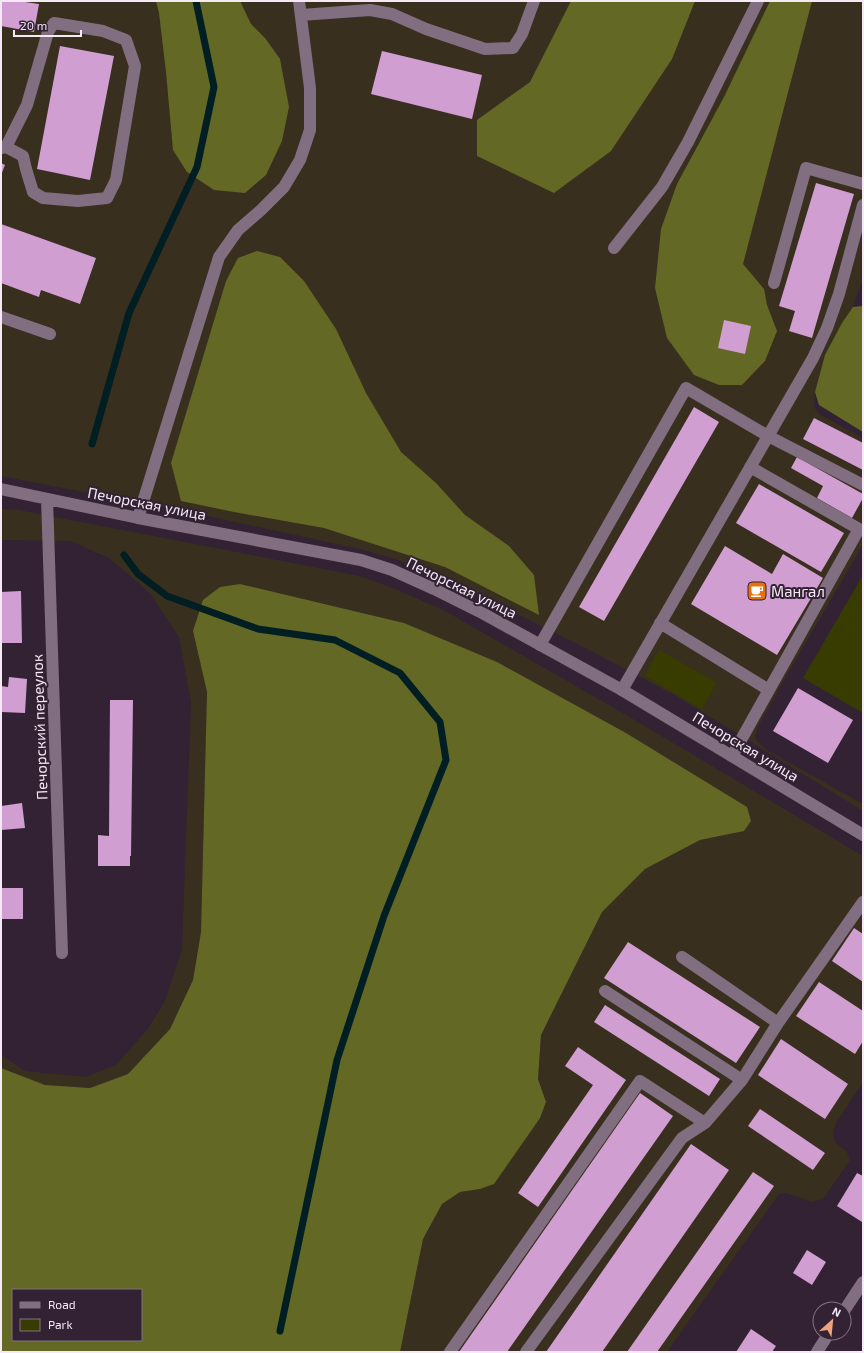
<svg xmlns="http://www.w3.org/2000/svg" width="864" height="1353" viewBox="0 0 864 1353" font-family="'Exo 2',sans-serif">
  <rect width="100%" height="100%" fill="#322233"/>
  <path fill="#392f1f" d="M1,1H863V278L845,331L815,392L814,407L819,414L863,438V545L788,673L758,727L755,736L756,740L767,750L863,804V811L676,696L587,649L441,576L398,560L364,550L203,515L1,476Z
    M1,509L19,510L360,576L398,590L447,612L628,716L863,856V1082L836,1123L833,1133L835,1142L847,1152L850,1160L823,1199L812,1202L786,1193L779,1194L667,1352H400L423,1239L442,1204L460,1192L480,1189L546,1102L538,1079L541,1035L602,912L645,869L700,840L744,831L751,821L746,807L626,733L497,662L404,623L240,584L220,587L193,631L207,692L201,932L193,980L170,1029L128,1074L90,1088L45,1085L1,1068V1055L25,1071L86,1077L116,1065L147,1030L164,1003L182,950L191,702L179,637L149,592L109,558L70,541L1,540Z"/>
  <path fill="#383c00" d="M863,575V713L803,678Z
    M659,650L717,683L702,709L645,676Z"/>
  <path fill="#636825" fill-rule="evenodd" d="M156,1H240L251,24L265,38L280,59L289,107L282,141L266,175L245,193L214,190L187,172L173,150L166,72L159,13Z
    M571,1H695L672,59L611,151L554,193L477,156V120L530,82Z
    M770,1H812L743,264L764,289L767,305L777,331L765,361L742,385H719L694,375L667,338L655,288L661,229L677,184L724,97Z
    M257,251L280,257L304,281L336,329L366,393L401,452L436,483L465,515L509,546L534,575L539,615L445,567L324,528L234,512L181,501L171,463L226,281L238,258Z
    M863,306V432L819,405L815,392L825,355L842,323L853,307Z
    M240,584L404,623L497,662L626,733L747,807L751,821L744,831L700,840L645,869L602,912L541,1035L538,1079L546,1102L540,1118L494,1184L480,1189L460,1192L442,1204L423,1239L400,1352H1V1068L45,1085L90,1088L128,1074L170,1029L193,980L201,932L207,692L193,631L203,600L220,587ZM13,1290H141V1340H13Z"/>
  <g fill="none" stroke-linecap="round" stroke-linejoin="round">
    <path stroke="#011e23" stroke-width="7" d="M92,444L129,313L197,167L214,87L196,1
      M124,555L138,574L167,596L258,629L335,640L400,673L440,722L446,760L384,916L337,1060L280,1331"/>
  </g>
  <path fill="#d19ed1" d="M1,1H18L39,4L34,32L1,26Z
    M60,46L114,56L90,180L37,169Z
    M382,51L482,75L472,119L371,94Z
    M1,163L5,165L1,175Z
    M816,183L854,194L812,338L789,331L795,311L779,306Z
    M1,224L96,258L80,304L41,290L39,297L1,283Z
    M724,320L751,326L745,354L718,348Z
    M694,407L719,422L604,621L579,607Z
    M814,418L863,443V470L803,439Z
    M797,457L863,494V498L852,518L817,498L823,486L791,468Z
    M759,484L844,533L821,572L736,523Z
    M725,546L772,574L783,554L823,578L777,655L691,604Z
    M21,591L22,643H1V592Z
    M9,677L27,679L25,713L1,712V686L8,687Z
    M798,688L853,720L828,763L773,731Z
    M110,700H133L131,856H130V866H98V835L109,836Z
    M22,803L25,828L1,830V806Z
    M1,888H23V919H1Z
    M854,928L863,934V982L832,961Z
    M628,942L760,1027L736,1063L604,978Z
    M819,982L863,1011V1041L855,1054L796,1016Z
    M605,1005L720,1079L709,1096L594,1022Z
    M781,1039L848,1084L825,1119L758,1075Z
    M578,1047L626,1080L538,1207L518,1193L593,1085L565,1066Z
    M640,1093L673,1116L507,1352H459Z
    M760,1109L825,1153L813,1170L748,1126Z
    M691,1144L729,1170L602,1352H546Z
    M753,1172L774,1186L657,1352H627Z
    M857,1173L863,1176L862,1222L837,1206Z
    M807,1250L826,1262L812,1285L793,1273Z
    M751,1329L776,1346L772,1352H736Z"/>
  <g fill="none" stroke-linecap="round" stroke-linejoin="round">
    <path stroke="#816e81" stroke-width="12" d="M301,15L370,10L392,14L426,29L485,49L513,48L522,34L534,1
      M1,148L6,147L23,156L26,169L33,192L43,198L78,201L107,198L116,180L135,66L126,40L103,31L54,23L48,32L27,105L6,147
      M614,248L662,187L688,142L758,1
      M774,283L806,168L863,184
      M1,317L50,334
      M138,518L219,257L238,230L261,210L284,187L300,160L310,130V88L299,1
      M660,623L769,690
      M540,645L686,388L768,436L863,485
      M622,690L813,358L827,328L839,294L863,205
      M732,756L859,529L750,467
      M682,957L778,1023
      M605,991L742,1080
      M450,1352L640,1081L705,1123
      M526,1352L682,1138L705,1123L742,1080L778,1023L863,902"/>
    <path stroke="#816e81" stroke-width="12" d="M1,489L138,518L361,560L392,570L434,589L484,614L622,690L863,835
      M47,499L62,953
      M844,1311L863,1282
      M817,1352L829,1333"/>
  </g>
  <defs>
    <g id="cafe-square" transform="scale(1)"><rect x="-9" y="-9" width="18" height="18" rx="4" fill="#e8710a" stroke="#322233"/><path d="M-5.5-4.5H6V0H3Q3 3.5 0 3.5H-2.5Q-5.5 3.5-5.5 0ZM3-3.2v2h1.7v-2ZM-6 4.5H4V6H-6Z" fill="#fff"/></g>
  </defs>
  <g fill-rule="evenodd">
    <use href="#cafe-square" x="757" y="591"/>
  </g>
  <g text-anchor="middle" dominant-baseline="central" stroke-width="4" stroke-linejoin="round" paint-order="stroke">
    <g font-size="15" fill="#f4e9f4" stroke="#322233">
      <text transform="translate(147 503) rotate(11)">Печорская улица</text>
      <text transform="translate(462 587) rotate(26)">Печорская улица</text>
      <text transform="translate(39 727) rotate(-92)">Печорский переулок</text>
      <text transform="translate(746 746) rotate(31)">Печорская улица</text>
    </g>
    <g font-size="15" fill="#f4e9f4" stroke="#322233" text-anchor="start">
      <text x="771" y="591">Мангал</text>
    </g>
  </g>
  <rect width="864" height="1353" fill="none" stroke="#f4e9f4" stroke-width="4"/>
  <rect x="12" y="1289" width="130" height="52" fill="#322233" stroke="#807280"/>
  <rect x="20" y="1302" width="20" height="6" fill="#816e81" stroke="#807280"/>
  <text x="48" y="1309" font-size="12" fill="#f4e9f4">Road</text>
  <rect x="20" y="1319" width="20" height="12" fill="#383c00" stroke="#807280"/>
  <text x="48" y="1329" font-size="12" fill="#f4e9f4">Park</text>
  <g transform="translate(832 1321) rotate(27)"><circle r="19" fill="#322233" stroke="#807280"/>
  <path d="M0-3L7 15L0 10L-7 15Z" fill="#f1a17b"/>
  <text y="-6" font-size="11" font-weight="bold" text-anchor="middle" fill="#f4e9f4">N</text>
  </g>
  <path d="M14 30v6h67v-6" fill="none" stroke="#f4e9f4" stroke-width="2"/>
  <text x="20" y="30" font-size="12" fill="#f4e9f4" stroke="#322233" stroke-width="3" paint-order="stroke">20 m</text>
</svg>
